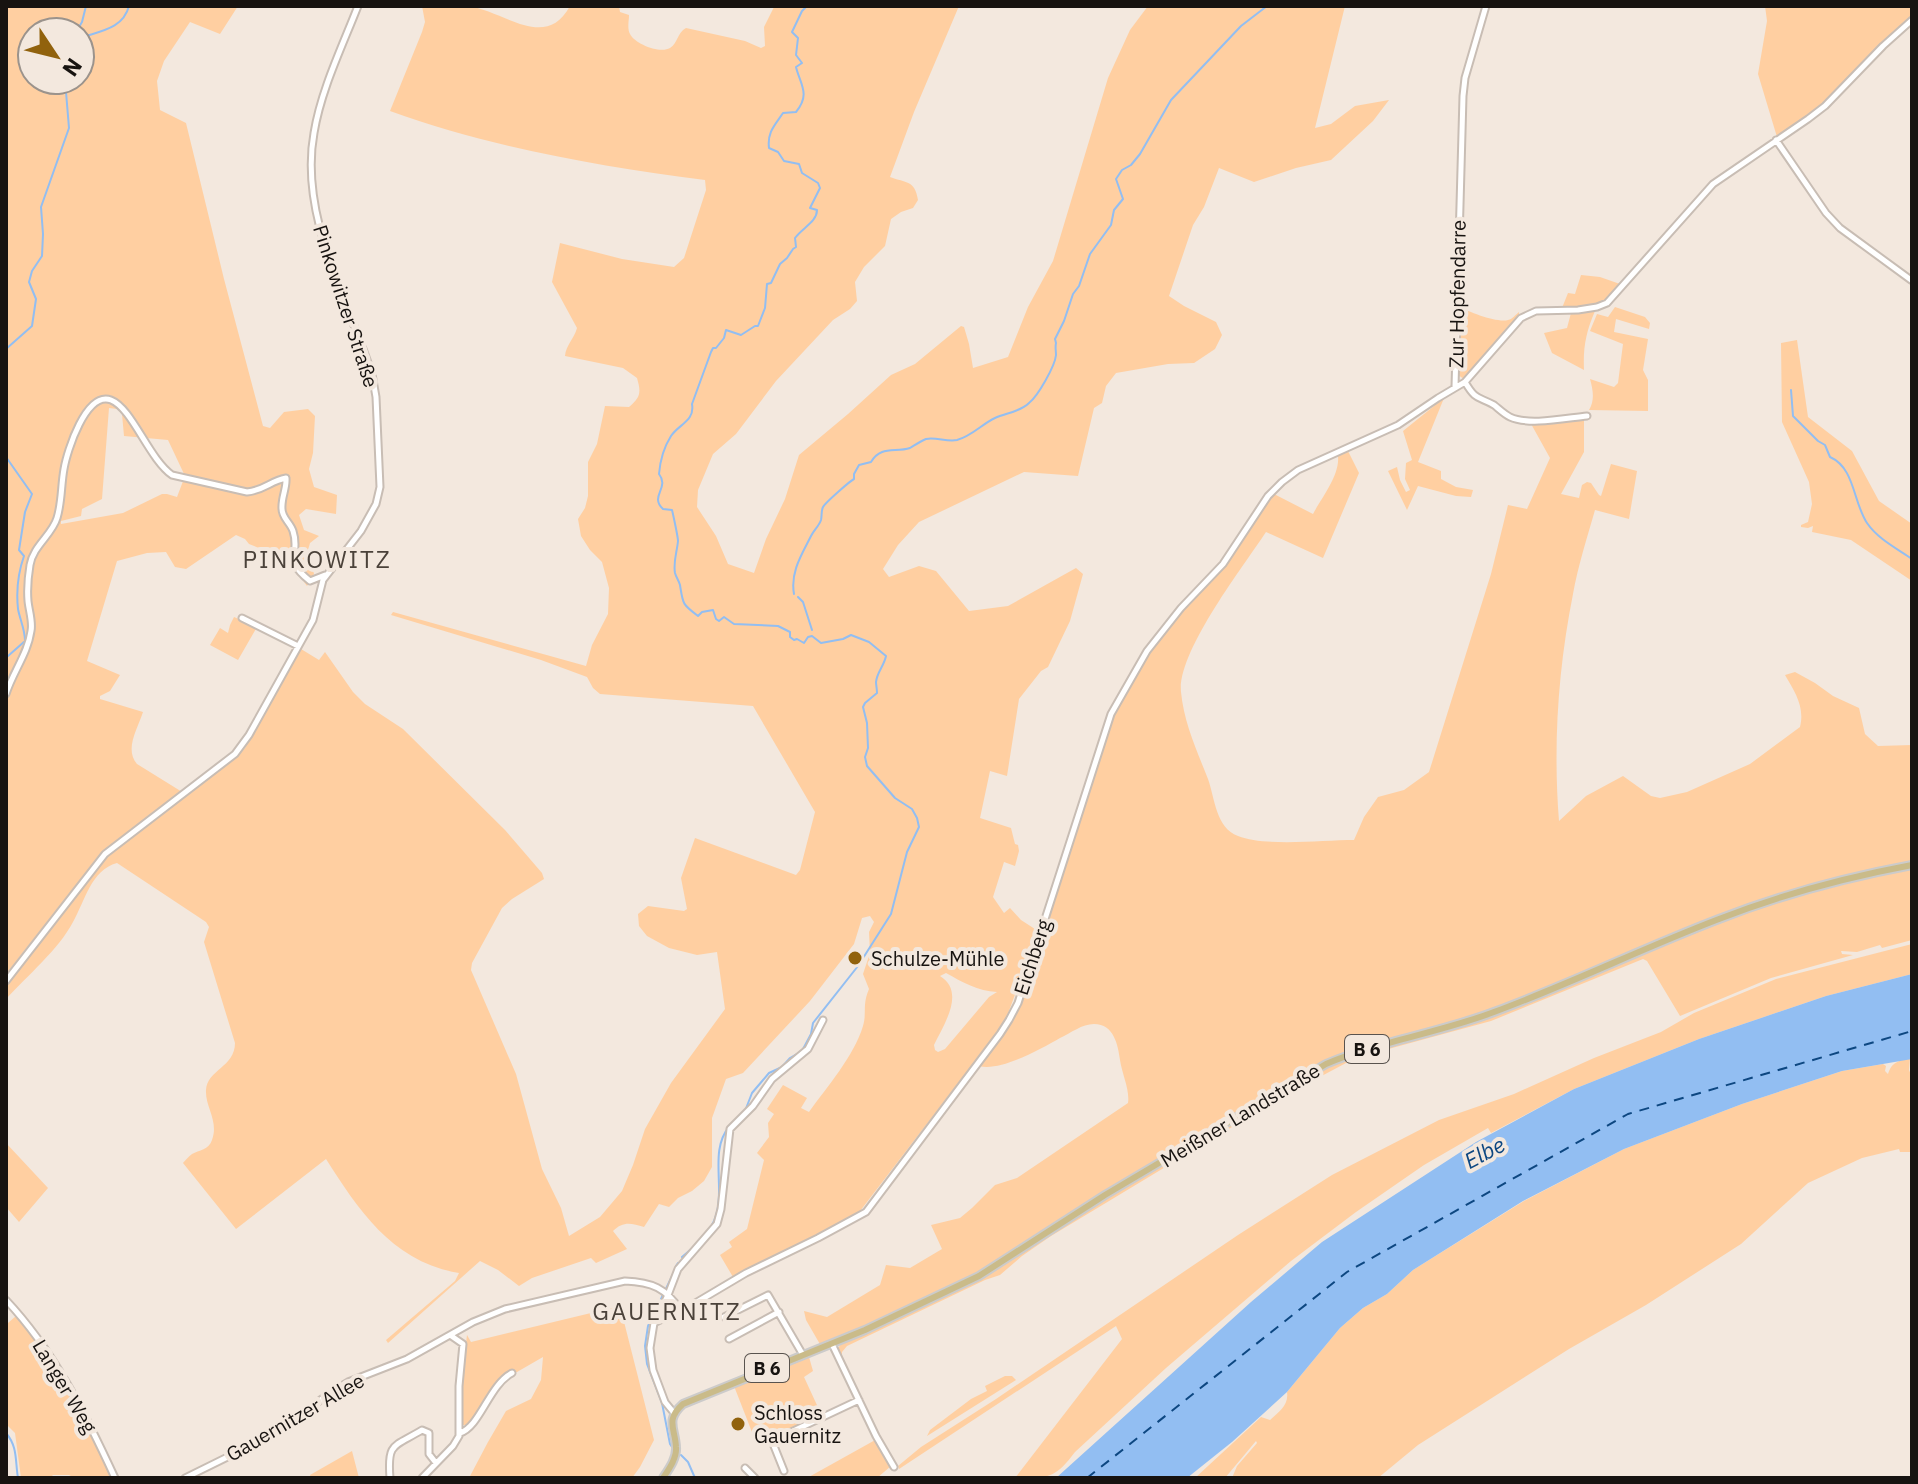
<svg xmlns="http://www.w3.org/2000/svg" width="1918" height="1484" viewBox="0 0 1918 1484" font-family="'IBM Plex Sans',sans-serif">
  <rect width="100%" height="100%" fill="#f3e8de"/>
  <path fill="#ffcfa1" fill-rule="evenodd" d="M6,6H238L220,34L190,22L164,61L157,81L160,110L186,123L224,279L263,426L270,428L284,412L308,409L315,416L313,453L309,469L314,487L337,495L336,514L306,509L299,515L304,530L319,536L310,543L308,550L314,574L307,586L288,560L249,544L245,539L236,535L186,569L175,567L166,552L147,553L117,561L87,661L120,675L110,691L100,696V699L143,712C138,728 124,749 137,764L187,795L237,757L245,748L279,685L301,649L319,660L325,652L353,692L365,704L403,729L505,830L542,873L544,879L512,899L502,908L472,963L471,970L516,1074L542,1169L561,1208L569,1236L600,1217L622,1191L633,1165L645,1129L671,1083L725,1009L717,952L697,955L669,948L647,936L639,926L638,914L648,906L684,911L687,909L681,878L695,838L796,875L800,870L815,812L753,706L600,694L593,688L587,677L541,660L391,615L393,612L586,666L592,645L608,614L609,588L602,562L590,550L581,536L578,519L585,508L588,496V462L597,444L605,406L629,407C641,397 641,392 637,378L623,368L565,356C566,345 574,339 577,328L552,282L560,243L622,259L674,267L684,258L706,190L705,180C598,166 493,148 390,111L422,32L425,22L422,6C437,6 453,4 467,6C504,10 545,52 570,6H619L620,12L629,15C629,21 627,28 630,34C635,44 660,54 670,48C678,43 677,33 686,28L745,41L761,48L765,46L764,27L774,7L763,8L751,6H959L914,112L890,177C906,183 915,180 918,200L913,208L901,212L891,219L885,246L864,267L855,282L857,301L850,309L833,320L776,381L736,434L713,454L698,490L697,507L716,536L728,564L754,573L766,539L785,499L799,455L848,414L891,375L915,364L961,326L964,327L969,344L973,368L1008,357L1028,307L1053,261L1108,78L1130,30L1148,6H1345L1315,128L1331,124L1355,106L1389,100L1373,121L1331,160L1296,168L1254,182L1219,168L1204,207L1193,225L1169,296L1184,306L1216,322L1222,335L1215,349L1194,363L1168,364L1116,373L1106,386L1102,403L1094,408L1078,476L1024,472L919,522L898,545L883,569L889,577L919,566L936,571L969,611L1008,606L1076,568L1083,574L1070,621L1048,667L1041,671L1019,699L1007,776L990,771L980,818L1011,828L1015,844L1018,845L1019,851L1015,866L1004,862L993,897L1004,913L1010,908L1021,920L1038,931L1005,1022L857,1215L733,1277L720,1255L732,1247L729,1242L747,1229L764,1160L757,1153L769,1137L768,1123L774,1114L767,1109L783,1085L807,1098L801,1108L809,1112C827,1087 854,1056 863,1026C867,1013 862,1005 869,989L863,974L870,953L869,932L874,922L870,916L862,918L854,944L810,1001L743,1073L726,1079L712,1118V1167L704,1181L692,1191L678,1198L669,1207L659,1204L644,1227C631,1223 623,1221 613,1231L627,1249L596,1263L591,1258L532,1278L519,1286L498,1270L480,1261L388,1343L386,1340L455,1281L459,1273C393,1262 359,1211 326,1159L236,1229L183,1163C185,1161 189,1156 192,1154C199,1150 209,1150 212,1140C219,1121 205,1107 206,1090C207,1070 235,1067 235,1043L204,942L209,927L206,922L117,863C91,870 85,901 73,922C59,949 27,976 6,999V984L107,856L102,852L6,974ZM32,32H80V80H32ZM109,408L117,409L122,414L124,436L168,440L185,476L177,497L167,494H162L123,513L61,524V521L81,516L82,509L102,499ZM946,973C962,982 978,991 997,992L989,997L945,1049L938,1052L935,1050L934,1045C944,1024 966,992 940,976Z
    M1765,6H1912V16L1870,55L1835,93L1812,113L1777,137L1758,74L1767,21Z
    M1581,275L1600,277L1620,284C1604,306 1588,310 1562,308L1568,293L1575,294Z
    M1460,307C1469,312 1497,323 1508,320C1513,319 1515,315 1519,312V317L1467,379H1464L1458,375Z
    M1615,307L1645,317L1650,323L1649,329L1616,319L1614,332L1648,339L1643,370L1648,380V411L1589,410C1595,400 1593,390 1590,379L1614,387L1618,383L1623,344L1590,331L1597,314L1608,317Z
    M1595,311C1586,332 1583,347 1584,370L1552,353L1544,333L1567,328L1571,313Z
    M1797,340L1808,417L1852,451L1879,501L1912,524V581L1851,540L1812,532L1813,526L1808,528L1801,527V525L1808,522L1812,504L1809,482L1782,422L1781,343Z
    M1444,398L1418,462L1441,471V479L1456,487L1473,490L1471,497L1456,496L1418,486L1407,510L1388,471L1397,467L1400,480L1406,492L1410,490L1405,479L1406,463L1412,460L1403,431Z
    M1584,419V452L1561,494L1579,498L1582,485L1587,482L1591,483L1599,495L1601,496L1611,464L1637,471L1629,519L1595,510C1587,538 1578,566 1573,594C1558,669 1553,746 1559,821L1586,796L1623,776L1651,796L1660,798L1687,792L1750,764L1800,727C1805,707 1795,692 1785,675L1795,672L1815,683L1833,696L1859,708L1865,734L1878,746L1912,745V861L1867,871L1723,914L1488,1012L1359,1048L1332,1059L1294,1079L1077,1209L1001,1259L967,1278L821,1346L806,1320L804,1311L827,1317L880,1285L886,1265L910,1268L942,1249L931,1225L960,1218L972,1208L995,1185L1017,1178L1128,1103C1130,1090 1122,1074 1120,1060C1118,1045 1114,1024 1094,1024C1082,1024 1071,1033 1060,1038C1041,1049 1000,1072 979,1066L1007,1029L1021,998L1105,734L1145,656L1167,626L1227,562L1268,500L1274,494L1313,514C1322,497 1340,475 1338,456L1348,451L1359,473L1323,558L1266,532C1243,567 1177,652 1181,692C1184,723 1197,751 1208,779C1215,799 1216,828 1238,836C1266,847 1322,840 1354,840L1364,817L1378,797L1404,790L1429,772L1491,574L1508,505L1527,509L1550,458L1530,422Z
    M234,617L257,627L238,660L210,645L220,628L228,633L230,625Z
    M1912,867V940L1882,948L1880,945L1857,952L1841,951L1842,954L1853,955L1771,978L1680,1016L1647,961L1643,959L1491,1021L1392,1048L1346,1063L1286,1095L1185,1155V1150L1301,1081L1349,1058L1490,1017L1728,918L1807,894Z
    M1912,944V974L1826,996L1699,1039L1574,1089L1491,1133L1488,1128L1424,1165L1356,1212L1291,1261L1166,1368L1075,1452C1054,1480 1047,1478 1015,1478L1122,1339L1116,1326L899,1469L898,1466L921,1447L996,1399L1238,1235L1332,1175L1439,1120L1514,1094L1594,1058L1661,1032L1694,1013L1776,979Z
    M1910,1058L1909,1070L1912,1077V1152H1900L1899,1149L1862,1158L1808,1183L1741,1244L1646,1305L1569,1349L1418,1445L1378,1478H1232L1237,1466L1257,1443L1256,1441L1225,1478H1195L1261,1417L1270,1420C1279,1412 1289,1405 1287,1392L1340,1328L1363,1308L1387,1294L1413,1270L1524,1201L1624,1149L1742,1104L1842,1071L1883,1064L1886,1066L1885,1071L1888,1074C1892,1062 1898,1061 1910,1058Z
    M6,1143L48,1188L19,1222L6,1207Z
    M1178,1154L1182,1157L1051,1236L1022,1256L1000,1275L985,1280L847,1346L842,1352V1358L837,1349L843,1342L988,1274L1073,1218Z
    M620,1306L654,1440L640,1467L632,1478H469L488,1442L506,1411L531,1399L541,1380L543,1357L517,1372L506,1373L481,1406L470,1425H463L460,1391L467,1335L471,1342Z
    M16,1316L52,1362L98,1445L112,1478H75L69,1475H53L50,1478H21L15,1433L6,1424V1321L8,1323Z
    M809,1357L813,1371L804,1377L822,1416L757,1445L734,1386Z
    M1005,1376H1012L1016,1380L927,1436L930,1430L971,1399L987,1391L985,1386Z
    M877,1439L891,1466L877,1478H807Z
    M352,1451L359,1478H311L310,1475Z"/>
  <path fill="#92bef2" d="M1912,974V1059L1842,1071L1742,1104L1624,1149L1523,1201L1413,1270L1387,1294L1363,1308L1340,1328L1287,1392L1232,1442L1187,1478H1056L1251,1302L1322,1242L1476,1142L1574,1089L1699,1039L1826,996Z"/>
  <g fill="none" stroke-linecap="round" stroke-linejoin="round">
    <path stroke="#92bef2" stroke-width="2" d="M76,32L82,22L86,6
      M80,38C100,31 123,29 129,6
      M6,349L32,326L36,299L29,282L32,271L42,256L43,234L41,207L69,128L65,80
      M1791,390L1793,416L1818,441L1825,445L1830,457C1855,468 1853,502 1867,523C1878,539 1896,548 1912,559
      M6,457L32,494L25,512L19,550L24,556C18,573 16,590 18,609C20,620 25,629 25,641L8,656H6
      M794,594C790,572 802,554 811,536C814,530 819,526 821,520C822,516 821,511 823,507C825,503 850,481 854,479V474L859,465L871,462C881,445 895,453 910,448C915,445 921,441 926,439C936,437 947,442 957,440C972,436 982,424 995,418C1006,413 1020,412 1029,403C1038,396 1055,366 1056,355C1056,351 1055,347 1056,343L1055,339L1064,321L1073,294L1079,286L1090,254L1111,225L1114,210L1123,199L1116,179L1122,170L1131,165L1140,154L1171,100L1241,26L1267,6
      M798,597L803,602L812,630
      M745,1111L752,1093L769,1073L782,1067L790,1058L802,1051L811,1034L813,1023L858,966L891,914L907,852L919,827L917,818L912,809L895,798L867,766L865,757L868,748L867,723L863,707L865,703L877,693C877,689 876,685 876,682C877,672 884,666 886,656L869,642L851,635L843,639L821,643L812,636L808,637L804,643L797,639L794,640L790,637V632L778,626L734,624L724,617L719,621L716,619L713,610L702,612L698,616C682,604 683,604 680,585C679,581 676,577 675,573C673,562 677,552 678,541C678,537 673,514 672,510L663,509C649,496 670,488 659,474C660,462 664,447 671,436C679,424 695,421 692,404L711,352L713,348H716L724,338L726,330L741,335L755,326H758L765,308L767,284L771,283L780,264L787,258L793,249L796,247L795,238C802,228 817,222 817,210L810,208L820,188L818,183L802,173L799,164L784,161L778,152L769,148C767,132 775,125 783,113L796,112C811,94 800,84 796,67L802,63L796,55L798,38L792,32L802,11L807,6
      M682,1257C693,1248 706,1237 712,1225C729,1195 707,1153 729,1127
      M676,1266L678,1263
      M6,1433C18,1447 15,1461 18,1478
      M672,1447L670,1444L662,1403L647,1364L645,1346L648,1326L675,1270
      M681,1455L688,1462L695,1478"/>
    <path stroke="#0d4781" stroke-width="2" stroke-dasharray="10 8" stroke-linecap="butt" d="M1087,1478L1347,1272L1628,1114L1912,1031"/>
    <g stroke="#c8bdb4" stroke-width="9">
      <path id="minor" d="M1776,140L1826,213L1840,228L1911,280
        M1465,382C1476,401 1478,396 1494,405C1499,409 1504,414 1510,417C1529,426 1566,418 1587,416
        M1455,387L1463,96L1465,78L1486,6
        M242,618L298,646
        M6,694C13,672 28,653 31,631C33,622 29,611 28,601C27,589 28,577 30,565C33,546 52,535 57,518C62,502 61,485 64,469C67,451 86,391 111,400C132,408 149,459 172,475L247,492C265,490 270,481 286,478C287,488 281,498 282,509C282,518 290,522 293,531C301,555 282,559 310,581L325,575
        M6,981L105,854L235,754L249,735L313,620L323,580L361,531L376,504L380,487L376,397L372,374C347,299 299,214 314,133C321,90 342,47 358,6
        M6,1300C54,1351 86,1415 115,1478
        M724,1317L768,1295L803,1355
        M654,1323L692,1305L746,1273L818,1238L866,1212L1000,1034L1009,1020L1018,1003L1111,714L1147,651L1181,608L1223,564L1268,496L1282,482L1298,470L1398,425L1438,398L1465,382L1521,318L1536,311L1578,310L1597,307L1607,303L1713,184L1808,119L1825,106L1883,46L1912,20
        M729,1339L779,1312
        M832,1344L876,1436L894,1467
        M674,1413L665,1402L653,1370L650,1348L654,1323L668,1295L678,1269L717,1224L721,1209L730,1129L753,1106L772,1079L808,1049L823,1020
        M460,1433C480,1427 489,1385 512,1373
        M745,1468L755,1478
        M784,1471L772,1441L859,1400
        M185,1478L272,1435L333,1391L348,1382L407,1359L473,1322L505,1309L625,1281C652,1282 666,1288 681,1311
        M390,1478C387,1442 394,1447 422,1430L429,1433V1454L436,1463
        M422,1478L453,1446L459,1436V1386L463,1344L450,1335"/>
    </g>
    <g stroke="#cccbca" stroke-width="10">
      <path id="major" d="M663,1478C669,1469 677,1458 676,1447C675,1428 665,1420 683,1404L865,1330L979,1276L1105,1195L1326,1064C1380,1041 1439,1033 1494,1012C1570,984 1643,948 1719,919C1780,895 1848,877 1912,865"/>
    </g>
    <use href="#minor" stroke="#fff" stroke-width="5"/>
    <use href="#major" stroke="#cabb89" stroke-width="6"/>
  </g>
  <g fill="#91620d" stroke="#f3e8de" stroke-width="3">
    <circle cx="855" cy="958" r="8"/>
    <circle cx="738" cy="1424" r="8"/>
  </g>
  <g text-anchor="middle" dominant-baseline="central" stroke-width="8" stroke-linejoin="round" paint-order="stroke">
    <g fill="#f3e8de" stroke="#59534e" stroke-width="2">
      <rect x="1345" y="1035" width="44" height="28" rx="6"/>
      <rect x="745" y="1354" width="44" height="28" rx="6"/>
    </g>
    <g font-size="18" font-weight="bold" fill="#171310">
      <text x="1367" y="1049">B 6</text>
      <text x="767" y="1368">B 6</text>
    </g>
    <g font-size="20" fill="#171310" stroke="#f3e8de">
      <text transform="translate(1457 294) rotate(-89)">Zur Hopfendarre</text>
      <text transform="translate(346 306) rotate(72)">Pinkowitzer Straße</text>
      <text transform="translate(1032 957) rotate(-72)">Eichberg</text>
      <text transform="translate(1240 1115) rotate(-31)">Meißner Landstraße</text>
      <text transform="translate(65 1386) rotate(59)">Langer Weg</text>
      <text transform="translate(295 1417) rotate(-30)">Gauernitzer Allee</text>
    </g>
    <g font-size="20" fill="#171310" stroke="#f3e8de" text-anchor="start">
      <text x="871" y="958">Schulze-Mühle</text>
      <text x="754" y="1412">Schloss<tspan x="754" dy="23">Gauernitz</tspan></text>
    </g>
    <g font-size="22" font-style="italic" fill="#0d4781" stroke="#f3e8de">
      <text transform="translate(1484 1152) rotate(-28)">Elbe</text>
    </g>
    <g font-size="24" letter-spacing="2" fill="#4b423a" stroke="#f3e8de">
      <text x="317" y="559">PINKOWITZ</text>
      <text x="667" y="1311">GAUERNITZ</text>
    </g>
  </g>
  <rect width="1918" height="1484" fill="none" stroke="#171310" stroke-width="16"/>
  <g transform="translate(56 56) rotate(125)"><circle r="38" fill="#f3e8de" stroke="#9b938c" stroke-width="2"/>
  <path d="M0-6L14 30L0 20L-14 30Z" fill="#91620d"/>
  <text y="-12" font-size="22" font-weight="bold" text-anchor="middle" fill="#171310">N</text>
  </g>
</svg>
